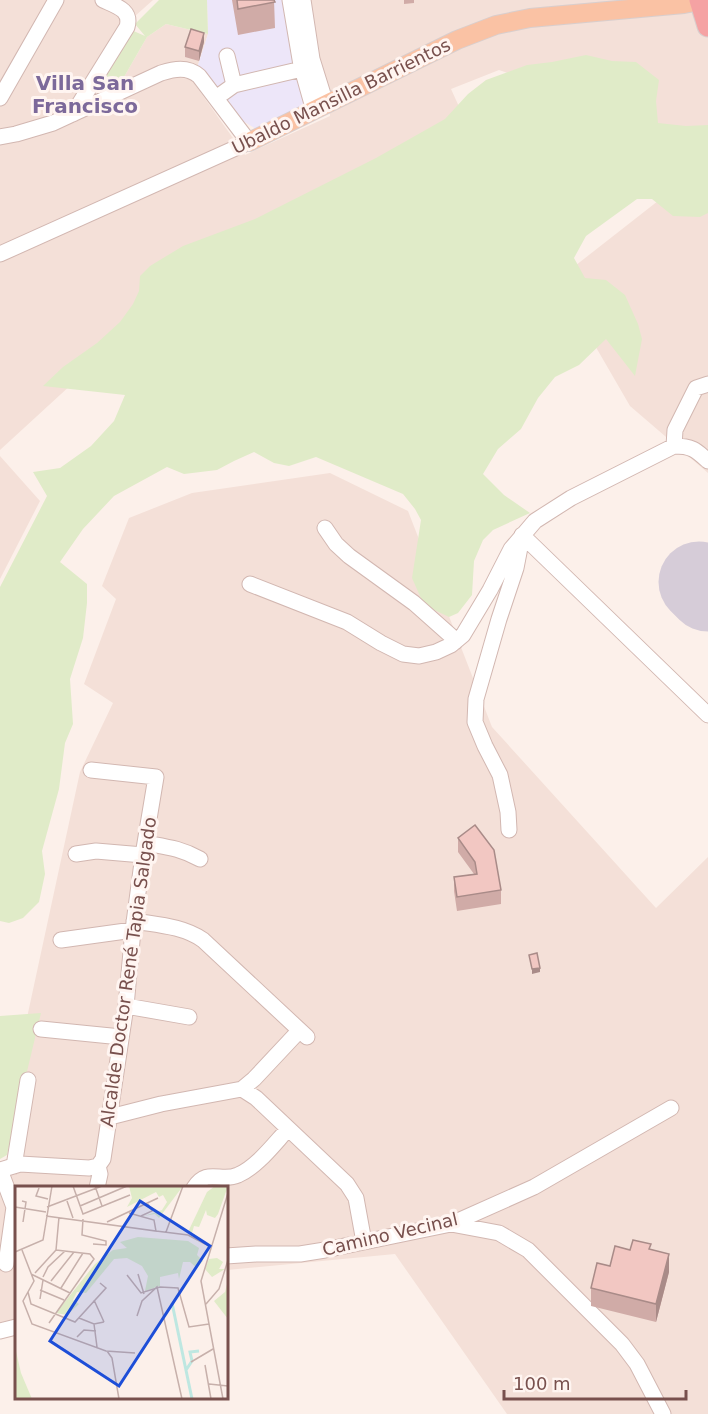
<svg xmlns="http://www.w3.org/2000/svg" width="708" height="1414" viewBox="0 0 708 1414" font-family="'DejaVu Sans',sans-serif">
  <rect width="100%" height="100%" fill="#fcf0ea"/>
  <path fill="#f4e0d8" d="M0,0H153L125,25L67,123L140,88L124,77L147,37L166,24L208,34L197,68L160,67L181,78L191,79L245,155L330,116L329,94L317,58L307,0H708V473L630,406L557,280L672,190L517,76L499,70L451,89L466,122L121,339L0,450Z
    M0,456L40,501L0,579Z
    M330,473L408,511L492,727L656,908L708,857V1414H507L395,1254L227,1270L226,1188H16V1334L0,1337V1178L21,1171L17,1064L80,772L113,703L84,684L116,599L102,586L129,518L192,493Z"/>
  <path fill="#ede6f9" d="M207,0H296L318,101L256,129L243,121L211,81L197,68L208,34Z"/>
  <path fill="#e0ebc8" d="M159,0H207L208,34L166,24L147,37L124,77L96,85L129,29L145,36L135,24Z
    M586,55L612,61L636,62L659,80L656,101L658,123L686,126L708,125V213L700,217L673,216L652,199H637L586,236L574,258L585,278L606,280L625,295L638,324L642,339L635,376L606,339L579,365L555,377L538,398L521,429L498,449L483,474L504,495L530,513L493,530L483,540L474,561L472,595L458,613L449,617L424,605L412,578L421,520L415,509L403,494L316,457L289,466L274,463L254,452L234,461L217,470L184,474L167,467L114,496L83,529L60,562L87,584V603L83,638L70,679L73,724L65,743L59,789L42,851L45,874L39,902L23,918L9,923L0,921V587L47,496L33,472L60,468L91,446L114,421L125,395L43,386L63,367L97,343L120,322L133,304L139,291L140,276L150,266L183,246L255,219L376,158L445,119L468,94L486,80L527,65L552,62Z
    M41,1013L7,1155L0,1159V1016Z"/>
  <g fill="none" stroke-linecap="round" stroke-linejoin="round">
    <path stroke="#d6ccd8" stroke-width="81" d="M699,582L708,591"/>
    <g stroke="#d2b7b1" stroke-width="17">
      <path id="minor" d="M290,0L301,65L312,104L315,110
        M303,0L312,59L326,104
        M227,56L234,85
        M0,98L56,0
        M216,98L234,85L302,69
        M73,114L127,27C132,10 116,6 103,0
        M0,137L16,134L53,123L161,73C174,69 187,66 199,76L249,142L0,254
        M674,446L675,430L696,388L708,384
        M325,528L336,544L349,556L414,603L450,635L455,642
        M522,535L708,715
        M250,584L347,622L381,643L403,654L419,656L436,652L451,645L463,635L490,590L511,549L535,521L571,498L674,446C692,446 696,450 708,461
        M509,830L508,812L500,775L485,746L475,722L476,699L499,619L516,568L522,537
        M145,843C167,847 180,848 200,859
        M76,854L96,851L143,855
        M134,921C158,925 183,926 203,940L307,1037
        M61,940L133,930
        M126,1006L189,1017
        M41,1029L121,1037
        M242,1089L256,1098L347,1184L356,1198L364,1242
        M110,1117L161,1104L242,1089L254,1079L299,1031
        M14,1166L28,1080
        M0,1170L20,1164L89,1168L98,1166L103,1159L126,1006L133,930L143,855L156,777L91,770
        M0,1170L14,1207L6,1264
        M97,1188L100,1174L98,1166
        M194,1188C207,1167 221,1183 238,1175C257,1167 274,1144 288,1129
        M451,1224L499,1233L528,1250L622,1344L637,1364L663,1414
        M226,1256L256,1254H300L325,1250L451,1224L534,1187L671,1108
        M0,1331L16,1327"/>
    </g>
    <g stroke="#d9cecd" stroke-width="20">
      <path id="major" d="M249,142L457,40L496,25L530,18L684,4L700,1"/>
    </g>
    <g stroke="#d9cecd" stroke-width="23">
      <path id="highway" d="M700,0L708,26"/>
    </g>
    <use href="#minor" stroke="#fff" stroke-width="15"/>
    <use href="#major" stroke="#fac2a4" stroke-width="18"/>
    <use href="#highway" stroke="#f5a2a3" stroke-width="21"/>
  </g>
  <path fill="#d0aba7" d="M232,0H274L275,28L238,35Z
    M404,0H414V3L404,4Z
    M204,42L199,61L185,57V47Z
    M458,838L501,890V904L457,911L454,891V877L474,874L458,852Z
    M630,1250H651L669,1272L656,1322L591,1306V1288L610,1266Z"/>
  <path fill="#a98b88" d="M204,33V42L199,61V51Z
    M540,968V972L532,974V969Z
    M669,1254V1272L656,1322V1304Z"/>
  <path fill="#f2c7c2" stroke="#a98b88" stroke-width="1.5" d="M237,0H274L275,2L238,9Z
    M191,29L204,33L199,51L185,47Z
    M475,825L494,850L501,890L457,897L454,877L477,874L475,862L458,838Z
    M537,953L540,968L532,969L529,955Z
    M633,1240L651,1244L649,1249L669,1254L656,1304L591,1288L597,1263L610,1266L615,1246L630,1250Z"/>
  <g text-anchor="middle" dominant-baseline="central" stroke-width="6" stroke-linejoin="round" paint-order="stroke">
    <g font-size="18" fill="#78504d" stroke="#fff5f1">
      <text transform="translate(341 96) rotate(-26)">Ubaldo Mansilla Barrientos</text>
      <text transform="translate(128 972) rotate(-82)">Alcalde Doctor René Tapia Salgado</text>
      <text transform="translate(390 1234) rotate(-13)">Camino Vecinal</text>
    </g>
    <g font-size="20" font-weight="bold" fill="#7c699a" stroke="#fff5f1">
      <text x="85" y="83">Villa San<tspan x="85" dy="23">Francisco</tspan></text>
    </g>
  </g>
  <g transform="translate(15 1186)">
    <rect width="213" height="213" fill="#fcf0ea"/>
    <path d="M114,0H168L144,32L140,28L129,30L147,24L152,16L148,9L144,11L141,6L112,21L117,12ZM200,0H213L203,28L200,32L192,29L191,24L184,41L179,40L177,47L173,46L192,6ZM123,51L173,55L184,62L182,69L188,75L182,82L175,76H168L164,93L163,87L145,91V100L130,105L133,90L127,80L112,72L99,73L71,107L62,106L58,114L64,118L52,129L41,127L80,78L98,64L112,62L105,56ZM202,72L208,76L204,83H210L197,91L190,83L194,73ZM213,94V133L199,115L210,106ZM0,161L6,187L17,213H0Z" fill="#e0ebc8"/>
    <path fill="none" stroke="#bee7e1" stroke-width="3" d="M157,117L177,213M171,184L177,175L175,166L184,165"/>
    <path fill="none" stroke="#c7b0ab" stroke-width="1.5" d="M58,0L68,28L115,9M80,0L87,20M24,2L21,10L33,13M7,15L11,16L8,36M52,15L58,32M65,20L112,0M0,21L31,26M32,21L87,0M31,30L141,45L139,34L114,27M126,30L137,25L133,18M68,33L67,49L91,55V59L78,58M92,36L143,12M141,45L173,49L194,60M151,46L168,0M7,64L19,95L8,115L17,138L91,165L120,167M41,64L44,31M0,66L28,54L37,0M20,87L41,64M16,88L55,107M123,88L129,108M112,89L126,107L145,101L163,102L174,141L194,138M28,91L33,81L50,65M36,95L59,66M46,102L68,67M25,104L49,114M13,106L16,118L60,136L91,102L85,97M25,113L28,94M79,114L89,136M191,118L204,103L213,74M122,130L127,115L142,101L167,213M64,132L79,138L89,136M34,137L79,73L75,68L41,64M79,138L82,161M62,151L69,144L81,145M92,165L97,172L104,213M176,176L198,163M190,179L196,213M194,198L213,200M208,213L186,95L213,7"/>
    <path fill="#1d4ed8" fill-opacity="0.15" stroke="#1d4ed8" stroke-width="3" d="M125,15L195,60L104,200L35,155Z"/>
    <rect width="213" height="213" fill="none" stroke="#78504d" stroke-width="3"/>
  </g>
  <path d="M504 1390v9h182v-9" fill="none" stroke="#78504d" stroke-width="3"/>
  <text x="513" y="1390" font-size="18" fill="#78504d" stroke="#fff5f1" stroke-width="4.5" paint-order="stroke">100 m</text>
</svg>
